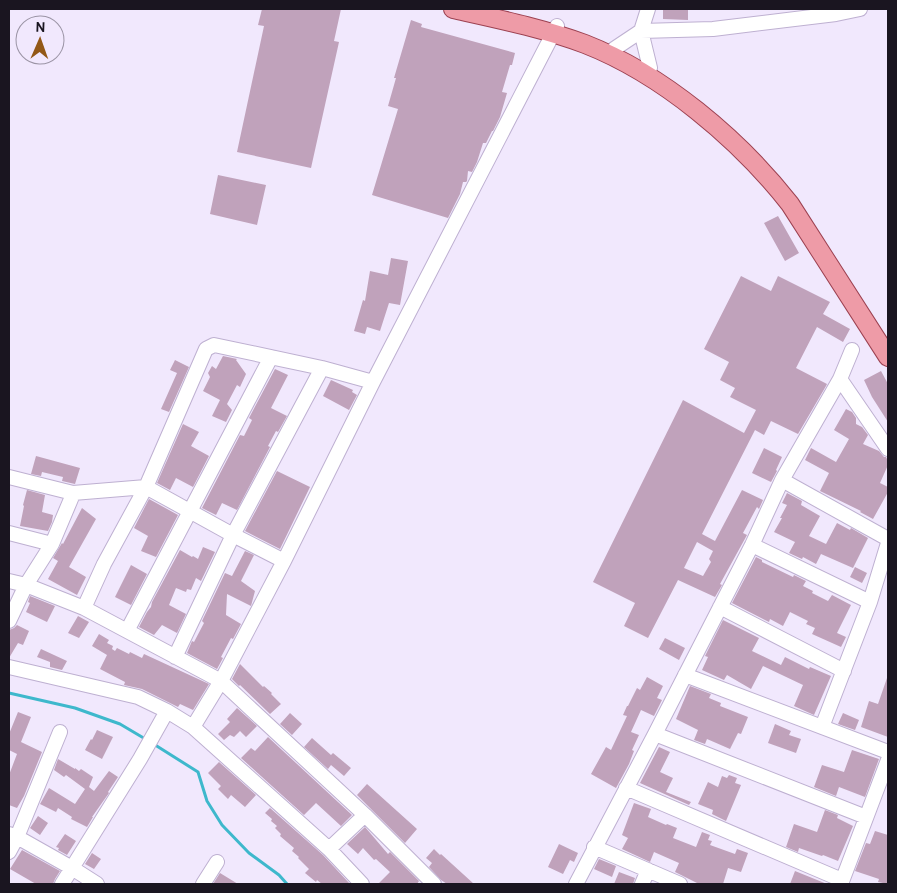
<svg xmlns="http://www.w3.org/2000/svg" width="897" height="893" viewBox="0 0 897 893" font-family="Overpass,sans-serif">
  <rect width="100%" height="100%" fill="#f1e8fd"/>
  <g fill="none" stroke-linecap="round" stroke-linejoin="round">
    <path stroke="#3eb8cc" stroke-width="3" d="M9,693L75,708L120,724L147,740
      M152,743L198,772L207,801L222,825L249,853L279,875L287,884"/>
  </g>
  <path fill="#c0a2bb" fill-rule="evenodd" d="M262,9H341L334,41L339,42L311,168L237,152L264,26L258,25Z
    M663,9H688V20L663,19Z
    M411,20L422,24L421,27L515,53L512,65H510L502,92L507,93L500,117L493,131H492L486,143H483L477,162L472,172L468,171L467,181L466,182H463L460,194L448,218L372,195L398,109L388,106L396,78H394Z
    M218,175L266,185L257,225L210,214Z
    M778,216L799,253L785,261L764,223Z
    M391,258L408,261L400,305L389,303L380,331L367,327L365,334L354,331L363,300L365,301L370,271L388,275Z
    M741,276L771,291L778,276L830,302L823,314L850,329L843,342L817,327L796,368L827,384L826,386L798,434L771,421L764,435L755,430L702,534L715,541L742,490L763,500L759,509L757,507L743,533L747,535L720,584L722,585L715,597L678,580L648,638L624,626L635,603L593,582L683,400L744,433L756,410L730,397L735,388L720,380L729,362L704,349ZM697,542L713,551L709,559L711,562L703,576L684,568Z
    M223,356L237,359L236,360L246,374L240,387L237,385L227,404L232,410L226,422L212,416L220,400L203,391L210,377L208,373L212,366L216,369Z
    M175,360L189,367L169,412L161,409L177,373L170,370Z
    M275,369L288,375L271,408L287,416L278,432L276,431L268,446L270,447L237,510L222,503L216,515L202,508L240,435L244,436L252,420L249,418Z
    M881,371L888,384V422L872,397L864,380Z
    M331,380L353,390L352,392L357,395L349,410L323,396Z
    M846,409L852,412L856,418V424L862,427L868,435L863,444L879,451L884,457H886L888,461V465L880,483L888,487V492L873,519L860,512L861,511L820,491L829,473L805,460L811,448L836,462L849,439L834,430Z
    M183,424L199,432L191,446L209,456L193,487L176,478L170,490L157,483Z
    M764,448L782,457L776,470L777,471L771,482L752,473Z
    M36,456L80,468L75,484L62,481L63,477L42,472L41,476L31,474Z
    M277,471L310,487L280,549L245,531Z
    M27,490L45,495L42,512L53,515L52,522L48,531L20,526L24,506L23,505Z
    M787,493L802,501L801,505L820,516L809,536L826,544L837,523L850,530L851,528L868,538L853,568L821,554L816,564L803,557L802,559L789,553L795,542L774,532L782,518H780L787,505L782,503Z
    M149,499L178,515L156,557L141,551L148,536L134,528Z
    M82,508L96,519L69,567L86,577L77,595L48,579L58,561L53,558L62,543L63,544Z
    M203,547L215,552L201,581L196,578L191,590L187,589L186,592L176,588L169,605L186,614L177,633L162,625L154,635L139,627L147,612L151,607L152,602L180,550L192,557L193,556L198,559Z
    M245,551L254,555L241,581L255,591L251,606L227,594L226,615L241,624L233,639L231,638L221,657L223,658L217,669L187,653L192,641L194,642L204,623L202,621L225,573L232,576Z
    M756,557L762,560V562L793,577L794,575L806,581L803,586L813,591L812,593L828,601L832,595L851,605L837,633L846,637L841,647L812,634L815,628L806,624L808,621L790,612L783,626L770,619L769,622L732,603Z
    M131,565L147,574L131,605L115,597Z
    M855,567L867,573L862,583L850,577Z
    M30,596L55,606L47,622L26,612L30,603L28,602Z
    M78,616L89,622L79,638L68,633Z
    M723,620L759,638L752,651L781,665L785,657L809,669L810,667L831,676L814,715L794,706L803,685L763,666L751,689L727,675L724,680L702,670L708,657L705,656Z
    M17,625L29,631L23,645L18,643L9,658V630L14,628Z
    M99,634L109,640L107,643L113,646L112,649L115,651L117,648L129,654L130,652L142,658L144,654L209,684L193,710L180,704L178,707L142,689L124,685L125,682L100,669L107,655L92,646Z
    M665,638L685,648L679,660L659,649Z
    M41,649L67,661L62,670L50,667V662L37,657Z
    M240,664L263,687L264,686L272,693L271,694L281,704L270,714L240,685L239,686L232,679Z
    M647,677L663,686L657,698L662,700L654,716L641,710L631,732L639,735L632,750L634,751L629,764L616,788L591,774L606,747L611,750L627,716L623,715L627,706H628L637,688L640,690Z
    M887,678H888V737L861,727L869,701L878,704Z
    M690,686L711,694L709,698L721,703L720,706L748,717L741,734L738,733L730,749L707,739L705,744L694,740L698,730L676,719Z
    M237,708L257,726L246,737L240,731L234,737L230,735L224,740L218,734L230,722L227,719Z
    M18,712L31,717L21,742L42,752L24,796L17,808L9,805V775L17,754L9,750V734Z
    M290,713L302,724L292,735L280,724Z
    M843,713L859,720L855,730L838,724Z
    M775,724L791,731L789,735L801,739L796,753L768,743Z
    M97,730L113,737L102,759L85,750L91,739L92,740Z
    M268,737L352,815L341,826L316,803L304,815L241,758L251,748L255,751Z
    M312,738L331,755L333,753L351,768L344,776L331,765L328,769L304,747Z
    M659,747L670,752L660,772L673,778L666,792L691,802L689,805L640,783Z
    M852,750L879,759L865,797L839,787L836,796L814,787L822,765L844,772Z
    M58,759L75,769V768L79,771L81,769L93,777L89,787L94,791L109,771L118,777L108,792L109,793L104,800L92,817H93L87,827L71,819L72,817L58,808L56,812L40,804L49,788L75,804L85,789L66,775L64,777L54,770Z
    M219,762L256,795L245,807L231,795L228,799L218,789L221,786L208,773Z
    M729,775L737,778L735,783L741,785L726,821L712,814L713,810L698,804L708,782L718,787L722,776L727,778Z
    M367,784L417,829L405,843L357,795Z
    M634,803L651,809L648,817L666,825L667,824L677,828L673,838L696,847L702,832L710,835L708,840L712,841L710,845L735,854L737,849L748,853L741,872L728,868L723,884H699L675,872L679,863L654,852L650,862L622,849L628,838L622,835Z
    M270,808L323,855L350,884H322L317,880L316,882L305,873L309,869L298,858L299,857L292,851L294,848L280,836L281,834L275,828L277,826L271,821L272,819L265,813Z
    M825,810L838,815L837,818L853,826L838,861L823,855L822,856L799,848L798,852L786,847L794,824L817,832Z
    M38,816L48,823L40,835L30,828Z
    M365,827L388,854L390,852L419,881L417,884H378L390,872L376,859L374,860L363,848L358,854L347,844Z
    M875,831L888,835V884L878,882L879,879L855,871L866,843L870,844Z
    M65,834L76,841L67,855L58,850L59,848L56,847Z
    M559,844L578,853L574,862L570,860L563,874L548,867Z
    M434,849L440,855L441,854L474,884H447L441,880L429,867L432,863L426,858Z
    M22,850L60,871L55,879L53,884H36L10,869Z
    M92,853L101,859L94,869L85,864Z
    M599,859L616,866L612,877L594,869Z
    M795,871L827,884H790Z
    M619,872L635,878L633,884H614Z
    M220,873L238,884H213Z"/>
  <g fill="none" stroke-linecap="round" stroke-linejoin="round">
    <g stroke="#beb0d1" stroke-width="16">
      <path id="minor" d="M648,9L641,31L650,68
        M614,49L641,31L713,29L836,14L860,9
        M840,379L888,449
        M9,477L73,493L146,487L233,535L284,561
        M782,480L888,539
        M9,533L52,544
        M752,545L870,602
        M9,581L26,585L84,608L221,681L365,815L434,884
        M720,607L844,671
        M84,608L104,564L146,487L206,349L214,345L322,368L373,382
        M9,621L26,585L52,544L71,499L73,493
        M127,631L271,357
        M175,657L233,535L322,368
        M9,667L138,697L167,711L193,727L329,849L362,884
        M685,675L888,752
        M193,727L221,681L284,561L373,382L557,26
        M822,727L870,602L888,543
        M655,734L866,817
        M626,788L842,880
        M9,834L17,837L72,868L97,884
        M594,847L680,884
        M329,849L365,815
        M9,852L17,837L60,732
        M62,884L140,759L167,711
        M203,884L217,862
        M576,884L655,734L752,545L782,480L840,379L852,350
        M642,884L648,870
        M841,884L888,760"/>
    </g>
    <g stroke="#9c4151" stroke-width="20">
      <path id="major" d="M453,9C498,19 542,28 585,44C662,74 739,139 790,204L888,357"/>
    </g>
    <use href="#minor" stroke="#fff" stroke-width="14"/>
    <use href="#major" stroke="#ee9ba7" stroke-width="18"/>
  </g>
  <rect width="897" height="893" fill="none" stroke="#1a1520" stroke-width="20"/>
  <g transform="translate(40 40) rotate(2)"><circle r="24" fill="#f1e8fd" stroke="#9b94a5"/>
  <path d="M0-4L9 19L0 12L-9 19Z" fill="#935817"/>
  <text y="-8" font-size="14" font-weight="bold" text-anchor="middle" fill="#1a1520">N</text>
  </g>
</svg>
